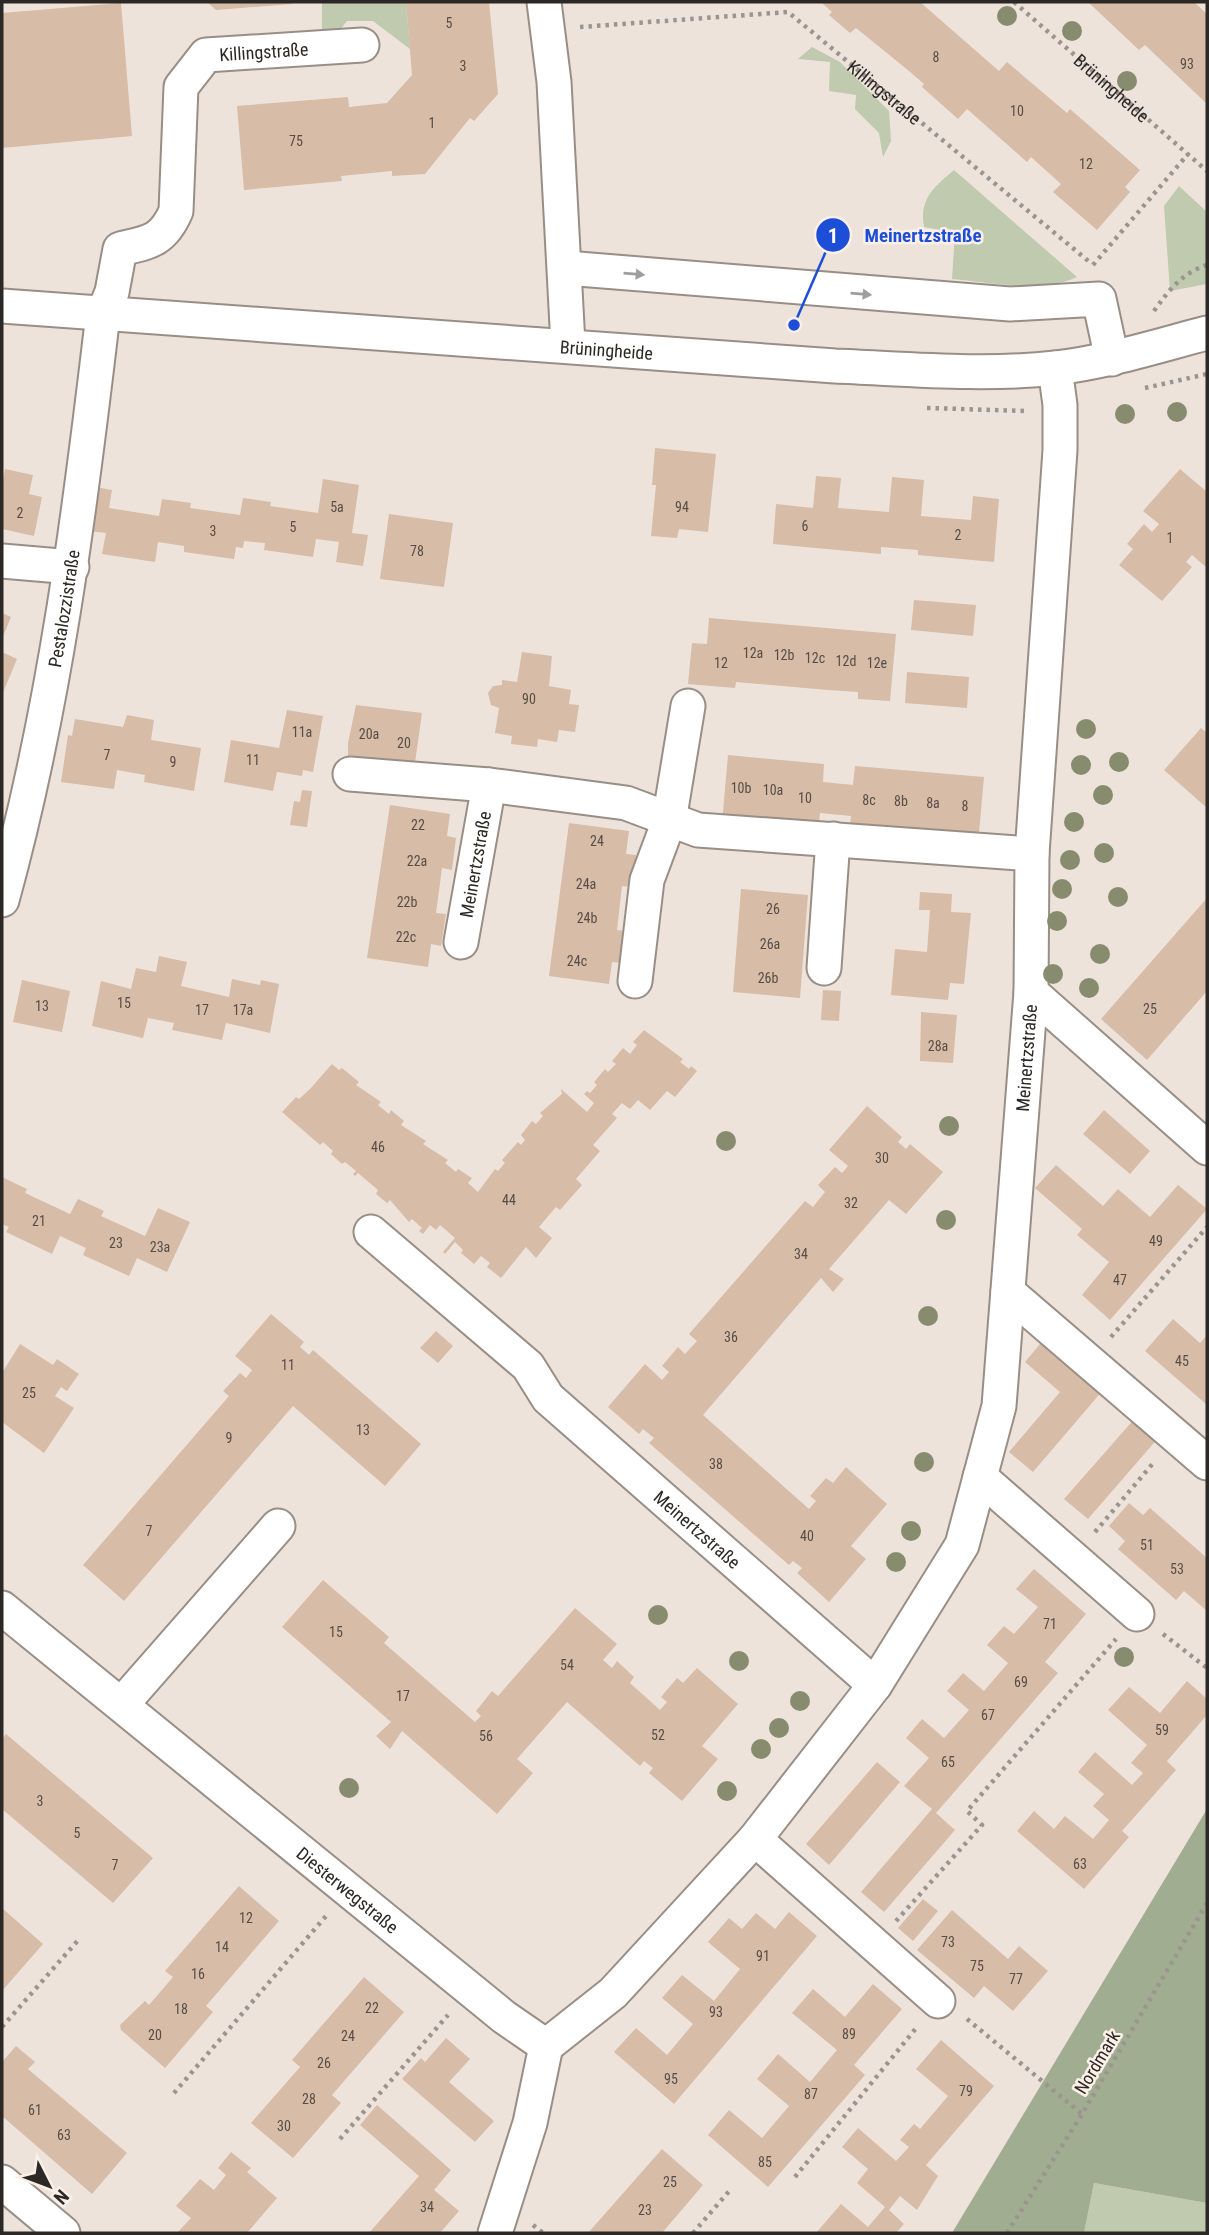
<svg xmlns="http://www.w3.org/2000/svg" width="1209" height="2235" viewBox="0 0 1209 2235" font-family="'Roboto Condensed',sans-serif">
  <rect width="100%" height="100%" fill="#eee3db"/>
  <path fill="#bfcaaf" d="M322,2H406L410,49L373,21H347L336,35L322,36Z
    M812,47L840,62L889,111L891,141L883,157L879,133L855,109L856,95L829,91L830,62L798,59Z
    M954,170L1077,277C1041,294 991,282 952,279L955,233L924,227C919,199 934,187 954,170Z
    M1179,186L1207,212V284L1170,291L1164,206Z
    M1094,2183L1207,2203V2233H1084Z"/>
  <path fill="#a1ad90" d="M1207,1809V2203L1094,2183L1084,2233H952Z"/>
  <path fill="#d7bca7" d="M207,2H292V4L216,10Z
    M406,2H489L498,94L474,121L470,118L425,174L392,176V171L341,176L342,181L244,190L237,106L348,97L349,107L387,103L412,75Z
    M821,2H920L999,71L1007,62L1067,113L1070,109L1140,170L1125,187L1130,192L1097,230L1053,192L1061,184L1031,157L1027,162L967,109L958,119L922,87L924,84L909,71L856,28L850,33L829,15L832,12Z
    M1088,2H1194L1207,14V104L1145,45L1139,50Z
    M121,3L132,136L2,148V13Z
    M655,448L716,454L708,532L679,529L677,538L651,536L656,485H652Z
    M5,469L33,475L29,494L42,497L34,536L2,529V485Z
    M1180,469L1207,492V568L1192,555L1186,562L1192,567L1162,601L1119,565L1133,549L1127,544L1144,524L1152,532L1159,524L1143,511Z
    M816,476L841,478L838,508L889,512L892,477L924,480L921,516L971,520L973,496L999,499L994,562L918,555V550L881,547V554L773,544L776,504L813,508Z
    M323,479L359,485L352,533L368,535L363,566L336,562L339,542L316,539L313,557L264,550L265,543L244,541L243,548L236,547L234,559L184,552V546L158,542L155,562L102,554L106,533L89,531L95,487L112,490L109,508L159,516L162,499L191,503L190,508L240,515L243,498L271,502L270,506L318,513Z
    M389,514L453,523L444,587L380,579Z
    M914,600L976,605L973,636L911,630Z
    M2,613L11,617L2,639Z
    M709,618L896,634L890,701L858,699V692L828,690L736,682L735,688L688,684L692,643L707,644Z
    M2,652L17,659L2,695Z
    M522,652L552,656L549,686L571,690L569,704L579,705L575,732L559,730L557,742L538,739L537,747L511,744L512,736L495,733L499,708L491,705L488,693L493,686L502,685V680L517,682Z
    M907,672L969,677L967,708L905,703Z
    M356,705L422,713L414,770L348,761V743Z
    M287,710L323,716L313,772L303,770L302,776L277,772L273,791L224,782L231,740L279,748Z
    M127,715L154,720L151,740L201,748L194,791L144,782L145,775L117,770L114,789L61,782L68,735L72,736L75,719L123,727Z
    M1201,728L1207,733V808L1164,770Z
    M728,755L824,764L823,782L853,785L855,766L984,777L978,844L849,833L851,816L820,813L818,831L722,823Z
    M302,790L312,791L307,827L290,825L294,801L300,802Z
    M390,805L450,814L447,836L456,838L452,870L442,868L436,913L446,914L441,946L431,944L428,967L367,958Z
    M569,823L629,831L626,854L636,855L631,887L622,886L617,930L626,931L622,963L612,962L609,984L549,976Z
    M741,889L808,895L800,998L733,992Z
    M920,892L952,894L951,912L971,913L964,984L950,983L948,1000L891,995L895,949L927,952L930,910H919Z
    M1207,898V991L1147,1060L1101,1019Z
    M159,956L187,962L181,986L229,997L232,979L260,985L261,980L279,984L270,1033L226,1023L222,1040L172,1030L174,1023L148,1018L143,1038L92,1026L101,981L131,989L136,968L156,972Z
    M22,980L70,991L62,1032L13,1022Z
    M823,990L841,991L839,1021L821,1020Z
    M921,1012L957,1015L953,1063L920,1061Z
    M644,1030L683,1059L680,1062L689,1069L691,1066L697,1071L675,1097L667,1091L650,1110L638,1100L630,1109L622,1103L612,1114L617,1118L593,1145L600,1151L576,1179L582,1185L560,1210L556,1207L539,1227L552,1238L536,1258L526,1247L501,1278L487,1267L490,1263L481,1256L474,1264L461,1253L463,1250L455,1242L445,1254L443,1252L455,1238L440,1225L436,1230L430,1225L423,1234L419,1231L422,1228L412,1219L409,1222L390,1200L387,1203L376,1194L378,1190L358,1173L355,1176L353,1174L356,1171L345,1162L342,1164L331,1154L333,1151L323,1142L320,1145L282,1112L296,1097L299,1099L310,1089L332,1064L339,1070L342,1068L359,1082L356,1085L381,1102L378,1105L389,1114L391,1110L404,1121L401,1125L426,1141L423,1144L448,1160L445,1163L456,1172L458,1169L472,1178L468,1183L478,1192L495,1169L498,1171L505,1163L502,1160L518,1142L521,1145L525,1140L521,1135L532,1121L536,1124L543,1116L540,1113L562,1094L561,1089L587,1112L594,1103L584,1094L587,1091L590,1093L597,1085L594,1082L605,1069L608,1072L616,1064L612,1061L623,1048L630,1054L637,1045L633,1042Z
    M867,1106L902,1137L898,1142L906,1149L910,1144L943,1172L906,1214L889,1200L829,1269L844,1279L833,1292L821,1278L703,1415L809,1509L816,1501L810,1496L826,1478L833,1483L846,1467L887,1504L851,1546L866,1559L829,1602L797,1573L802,1568L793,1561L789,1565L649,1443L654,1438L643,1429L639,1434L608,1407L645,1364L662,1380L669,1372L662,1366L678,1347L685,1354L697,1341L689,1334L805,1201L813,1207L825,1192L818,1185L835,1167L842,1173L848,1166L829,1150Z
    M1104,1110L1150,1151L1130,1174L1083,1134Z
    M1056,1165L1103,1206L1118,1189L1150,1217L1178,1185L1207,1209L1110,1320L1082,1295L1109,1262L1077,1235L1082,1229L1035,1188Z
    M2,1177L27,1189L25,1193L70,1214L78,1199L104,1211L101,1216L145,1236L158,1208L190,1222L167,1272L137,1258L129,1276L83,1255L86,1248L60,1236L52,1254L6,1232L9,1227L2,1224Z
    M271,1314L304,1342L300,1347L309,1355L313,1350L421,1444L385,1486L293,1406L124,1601L83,1565L229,1396L223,1391L240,1373L246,1378L252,1370L235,1356Z
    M1173,1319L1200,1343L1207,1335V1405L1145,1351Z
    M436,1331L453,1346L438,1363L420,1348Z
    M1045,1338L1104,1389L1033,1472L1009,1452L1060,1392L1025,1362Z
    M20,1344L53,1365L57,1359L79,1374L67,1391L61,1387L55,1396L74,1408L44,1453L2,1422V1373Z
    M1136,1417L1159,1437L1088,1519L1064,1499Z
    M1129,1503L1143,1515L1150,1508L1207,1558V1611L1184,1591L1176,1600L1118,1549L1125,1541L1109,1526Z
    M1034,1569L1086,1614L1045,1662L1058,1673L936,1813L955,1830L884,1912L861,1892L932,1809L904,1786L929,1758L906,1738L922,1719L944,1738L969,1710L947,1691L963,1673L984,1691L1008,1663L987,1645L1004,1626L1014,1634L1038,1607L1016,1589Z
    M323,1580L389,1637L384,1643L475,1722L481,1716L476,1711L492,1691L498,1696L575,1608L617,1644L603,1660L612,1668L617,1661L634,1677L630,1683L660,1710L667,1702L661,1697L677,1678L683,1683L697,1668L738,1704L702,1746L718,1759L682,1801L649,1773L653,1768L644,1761L640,1766L567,1702L517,1759L533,1773L497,1814L402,1731L390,1749L376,1736L391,1722L282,1627Z
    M1187,1681L1207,1699V1715L1167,1761L1176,1770L1122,1831L1129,1837L1084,1889L1017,1831L1034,1811L1054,1829L1065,1816L1093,1839L1109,1820L1093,1806L1104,1794L1078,1772L1095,1752L1132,1785L1143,1773L1131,1763L1147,1745L1108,1710L1129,1687L1160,1713Z
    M6,1734L153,1858L113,1903L2,1809V1739Z
    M877,1762L900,1782L829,1865L806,1844Z
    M239,1886L279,1921L206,2006L213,2012L165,2068L121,2030L120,2025L145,2001L149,2005L173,1977L165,1971Z
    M923,1899L938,1911L913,1941L898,1928Z
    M2,1908L43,1944L2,1991Z
    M952,1910L1008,1959L1019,1946L1048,1971L1013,2011L984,1986L974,1998L917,1950Z
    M789,1912L817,1936L674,2104L614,2052L636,2028L667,2055L693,2024L662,1998L682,1975L714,2001L740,1969L708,1942L729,1918L742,1929L756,1913L775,1929Z
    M364,1977L404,2012L332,2095L341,2103L293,2158L251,2123L300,2067L292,2060Z
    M873,1984L902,2009L854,2065L865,2075L768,2187L708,2135L729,2110L762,2138L789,2106L757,2079L778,2054L810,2082L837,2050L792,2013L813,1989L845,2017Z
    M446,2038L470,2059L449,2082L494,2121L475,2142L402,2079L421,2058L425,2062Z
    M941,2040L994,2086L926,2165L938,2176L917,2210L900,2196L889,2210L904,2224L896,2233H816L841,2204L868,2227L885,2207L857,2183L868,2169L842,2147L858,2128L896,2161L909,2147L900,2140L914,2124L920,2129L948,2096L916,2069Z
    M16,2046L35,2062L28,2069L127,2153L92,2194L2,2116V2062Z
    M377,2105L451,2170L434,2190L459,2211L440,2233H369L419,2176L360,2125Z
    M662,2149L703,2185L662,2233H588Z
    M231,2152L251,2168L247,2172L277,2198L247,2233H177L191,2218L176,2206L200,2179L214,2190L226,2175L218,2168Z"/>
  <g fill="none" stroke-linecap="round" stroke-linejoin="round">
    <g stroke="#988e86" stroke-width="37">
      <g id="minor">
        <path d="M544,2L554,82L568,345"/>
        <path d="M566,268L1010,304L1099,299L1112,359"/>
        <path id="s3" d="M2,306L835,366C908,369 983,376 1056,368C1107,362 1157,346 1207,333"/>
        <path d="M2,561L72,567"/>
        <path d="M350,774L489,785"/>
        <path id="s4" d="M2,900C55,708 80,511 103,314L112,292L120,249C150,242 163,241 176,211L181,87L206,55L362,45"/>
        <path id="s5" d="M461,942L489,785L626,803L698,830L1032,854"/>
        <path d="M824,968L833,839"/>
        <path d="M635,981L647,880L669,821L688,706"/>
        <path d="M1031,992L1207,1148"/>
        <path id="s6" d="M371,1232L528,1366L548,1398L875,1685"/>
        <path d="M1008,1292L1207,1463"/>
        <path d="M980,1477L1137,1614"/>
        <path id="s7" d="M2,1608L504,2017L546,2046L530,2123L495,2233"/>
        <path d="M122,1704L278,1526"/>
        <path d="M755,1839L938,2001"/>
        <path id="s8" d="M546,2046L613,1993L755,1839L875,1685L962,1545L999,1406L1031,992L1032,854L1060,450V405L1055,368"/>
        <path d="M2,2182L63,2233"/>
      </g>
    </g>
    <g stroke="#9c948e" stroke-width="4.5" stroke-dasharray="3.5 5" stroke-linecap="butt">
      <path id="s1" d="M1014,2L1207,171"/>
      <path id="s2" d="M580,27L788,12L1092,264"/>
      <path d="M1093,265L1188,154"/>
      <path d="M1154,311C1169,290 1182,273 1207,265"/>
      <path d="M1145,388L1207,374"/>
      <path d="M927,408L1027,411"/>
      <path d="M1111,1337L1207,1227"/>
      <path d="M1095,1532L1155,1461"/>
      <path d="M1163,1634L1207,1668"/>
      <path d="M896,1921L982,1825L967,1811L1116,1639"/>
      <path d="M967,2019L1082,2114"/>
      <path d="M2,2027L80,1938"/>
      <path d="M174,2093L326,1916"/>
      <path d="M340,2139L448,2015"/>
      <path d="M795,2177L917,2027"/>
      <path d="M533,2225L543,2233"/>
      <path d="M693,2233L731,2189"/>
      <path d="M1007,2233L1082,2114L1207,1903"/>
    </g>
    <use href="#minor" stroke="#fff" stroke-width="33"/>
  </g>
  <g fill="#888c6e">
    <circle cx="1007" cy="16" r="10"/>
    <circle cx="1072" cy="31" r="10"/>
    <circle cx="1127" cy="81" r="10"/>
    <circle cx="1177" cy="412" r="10"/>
    <circle cx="1125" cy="414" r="10"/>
    <circle cx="1086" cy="729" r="10"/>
    <circle cx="1119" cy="762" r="10"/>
    <circle cx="1081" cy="765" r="10"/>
    <circle cx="1103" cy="795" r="10"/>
    <circle cx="1074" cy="822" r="10"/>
    <circle cx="1104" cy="853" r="10"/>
    <circle cx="1070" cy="860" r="10"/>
    <circle cx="1062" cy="889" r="10"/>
    <circle cx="1118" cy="897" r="10"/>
    <circle cx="1057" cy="921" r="10"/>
    <circle cx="1100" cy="954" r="10"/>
    <circle cx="1053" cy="974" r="10"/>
    <circle cx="1089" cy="988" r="10"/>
    <circle cx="949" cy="1126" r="10"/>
    <circle cx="726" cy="1141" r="10"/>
    <circle cx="946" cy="1220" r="10"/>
    <circle cx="928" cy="1316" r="10"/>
    <circle cx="924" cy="1462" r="10"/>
    <circle cx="911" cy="1531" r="10"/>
    <circle cx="896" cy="1562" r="10"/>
    <circle cx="658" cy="1615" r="10"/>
    <circle cx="1124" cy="1657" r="10"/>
    <circle cx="739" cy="1661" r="10"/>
    <circle cx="800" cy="1701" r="10"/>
    <circle cx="779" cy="1728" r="10"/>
    <circle cx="761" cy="1749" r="10"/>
    <circle cx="349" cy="1788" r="10"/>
    <circle cx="727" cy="1791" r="10"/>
  </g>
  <defs><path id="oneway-solid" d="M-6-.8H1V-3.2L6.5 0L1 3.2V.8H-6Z" transform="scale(1.75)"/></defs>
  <g fill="#a09e9d">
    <use href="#oneway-solid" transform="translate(634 274) rotate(5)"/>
    <use href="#oneway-solid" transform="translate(861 294) rotate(5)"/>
  </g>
  <g text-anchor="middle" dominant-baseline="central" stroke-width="5" stroke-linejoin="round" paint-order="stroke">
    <g font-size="14" fill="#574d46">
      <text x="449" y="23">5</text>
      <text x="936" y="57">8</text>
      <text x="1187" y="64">93</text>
      <text x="463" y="66">3</text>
      <text x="1017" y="111">10</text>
      <text x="432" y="123">1</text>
      <text x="296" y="141">75</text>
      <text x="1086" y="164">12</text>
      <text x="337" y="507">5a</text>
      <text x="682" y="507">94</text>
      <text x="20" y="513">2</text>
      <text x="805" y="526">6</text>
      <text x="293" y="527">5</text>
      <text x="213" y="531">3</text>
      <text x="958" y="535">2</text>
      <text x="1170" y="538">1</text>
      <text x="417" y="551">78</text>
      <text x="753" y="653">12a</text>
      <text x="784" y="655">12b</text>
      <text x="815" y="658">12c</text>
      <text x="846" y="661">12d</text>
      <text x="721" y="663">12</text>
      <text x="877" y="663">12e</text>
      <text x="529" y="699">90</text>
      <text x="302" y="732">11a</text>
      <text x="369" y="734">20a</text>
      <text x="404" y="743">20</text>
      <text x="107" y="755">7</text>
      <text x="253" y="760">11</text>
      <text x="173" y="762">9</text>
      <text x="741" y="788">10b</text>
      <text x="773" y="790">10a</text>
      <text x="805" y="798">10</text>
      <text x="869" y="800">8c</text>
      <text x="901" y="801">8b</text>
      <text x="933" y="803">8a</text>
      <text x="965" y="806">8</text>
      <text x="418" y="825">22</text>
      <text x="597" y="841">24</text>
      <text x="417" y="861">22a</text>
      <text x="586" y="884">24a</text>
      <text x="407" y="902">22b</text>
      <text x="773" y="909">26</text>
      <text x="587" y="918">24b</text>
      <text x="406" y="937">22c</text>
      <text x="770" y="944">26a</text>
      <text x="577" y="961">24c</text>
      <text x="768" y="978">26b</text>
      <text x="124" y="1003">15</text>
      <text x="42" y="1006">13</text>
      <text x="1150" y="1009">25</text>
      <text x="202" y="1010">17</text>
      <text x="243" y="1010">17a</text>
      <text x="938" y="1046">28a</text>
      <text x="378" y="1147">46</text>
      <text x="882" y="1158">30</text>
      <text x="509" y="1200">44</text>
      <text x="851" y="1203">32</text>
      <text x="39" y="1221">21</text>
      <text x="1156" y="1241">49</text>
      <text x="116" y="1243">23</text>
      <text x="160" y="1247">23a</text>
      <text x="801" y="1254">34</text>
      <text x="1120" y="1280">47</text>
      <text x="731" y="1337">36</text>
      <text x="1182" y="1361">45</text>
      <text x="288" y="1365">11</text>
      <text x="29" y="1393">25</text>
      <text x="363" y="1430">13</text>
      <text x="229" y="1438">9</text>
      <text x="716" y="1464">38</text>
      <text x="149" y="1531">7</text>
      <text x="807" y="1536">40</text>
      <text x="1147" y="1545">51</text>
      <text x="1177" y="1569">53</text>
      <text x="1050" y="1624">71</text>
      <text x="336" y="1632">15</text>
      <text x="567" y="1665">54</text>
      <text x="1021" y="1682">69</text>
      <text x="403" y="1696">17</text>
      <text x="988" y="1715">67</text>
      <text x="1162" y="1730">59</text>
      <text x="658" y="1735">52</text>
      <text x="486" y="1736">56</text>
      <text x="948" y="1762">65</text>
      <text x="40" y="1801">3</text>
      <text x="77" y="1833">5</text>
      <text x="1080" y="1864">63</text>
      <text x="115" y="1865">7</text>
      <text x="246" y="1918">12</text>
      <text x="948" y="1942">73</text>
      <text x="222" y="1947">14</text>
      <text x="763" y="1956">91</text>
      <text x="977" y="1966">75</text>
      <text x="198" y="1974">16</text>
      <text x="1016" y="1979">77</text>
      <text x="372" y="2008">22</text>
      <text x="181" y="2009">18</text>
      <text x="716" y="2012">93</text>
      <text x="849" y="2034">89</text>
      <text x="155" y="2035">20</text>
      <text x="348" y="2036">24</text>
      <text x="324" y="2063">26</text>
      <text x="671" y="2079">95</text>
      <text x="966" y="2091">79</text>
      <text x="811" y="2094">87</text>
      <text x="309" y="2099">28</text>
      <text x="35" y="2110">61</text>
      <text x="284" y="2126">30</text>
      <text x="64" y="2135">63</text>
      <text x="765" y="2162">85</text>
      <text x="670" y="2182">25</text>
      <text x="427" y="2207">34</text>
      <text x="645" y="2210">23</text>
    </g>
    <g font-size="18" fill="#2c2825" stroke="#fbf0e8">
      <text stroke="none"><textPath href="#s4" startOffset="957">Killingstraße</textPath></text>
      <text stroke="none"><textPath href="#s1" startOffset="130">Brüningheide</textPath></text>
      <text stroke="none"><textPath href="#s2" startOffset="334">Killingstraße</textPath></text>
      <text stroke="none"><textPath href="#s3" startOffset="606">Brüningheide</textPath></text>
      <text stroke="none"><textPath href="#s4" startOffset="298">Pestalozzistraße</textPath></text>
      <text stroke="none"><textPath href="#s5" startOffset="79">Meinertzstraße</textPath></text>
      <text stroke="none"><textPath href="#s8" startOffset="1148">Meinertzstraße</textPath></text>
      <text stroke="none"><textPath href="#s6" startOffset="443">Meinertzstraße</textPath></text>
      <text stroke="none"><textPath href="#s7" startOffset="446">Diesterwegstraße</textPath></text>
      <text transform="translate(1097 2062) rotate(-59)">Nordmark</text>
    </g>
  </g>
  <path fill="none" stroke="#1d4ed8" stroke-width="2.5" d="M794 325L833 235"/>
  <g fill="#1d4ed8" stroke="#fbf0e8" stroke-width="2.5">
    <circle cx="794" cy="325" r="7"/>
    <circle cx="833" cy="235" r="18"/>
  </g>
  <g font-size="21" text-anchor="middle" font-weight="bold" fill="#fff">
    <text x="833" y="243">1</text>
  </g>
  <g font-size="19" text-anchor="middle" font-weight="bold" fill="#1d4ed8" stroke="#fbf0e8" stroke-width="5" stroke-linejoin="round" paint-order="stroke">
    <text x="923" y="242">Meinertzstraße</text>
  </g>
  <rect width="1209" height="2235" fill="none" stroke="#2c2825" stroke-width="7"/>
  <g transform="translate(49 2186) rotate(132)" stroke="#fbf0e8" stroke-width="5" paint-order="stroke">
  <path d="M0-5L12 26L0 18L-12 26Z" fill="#2c2825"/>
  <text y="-10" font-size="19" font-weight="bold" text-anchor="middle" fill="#2c2825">N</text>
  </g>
</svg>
